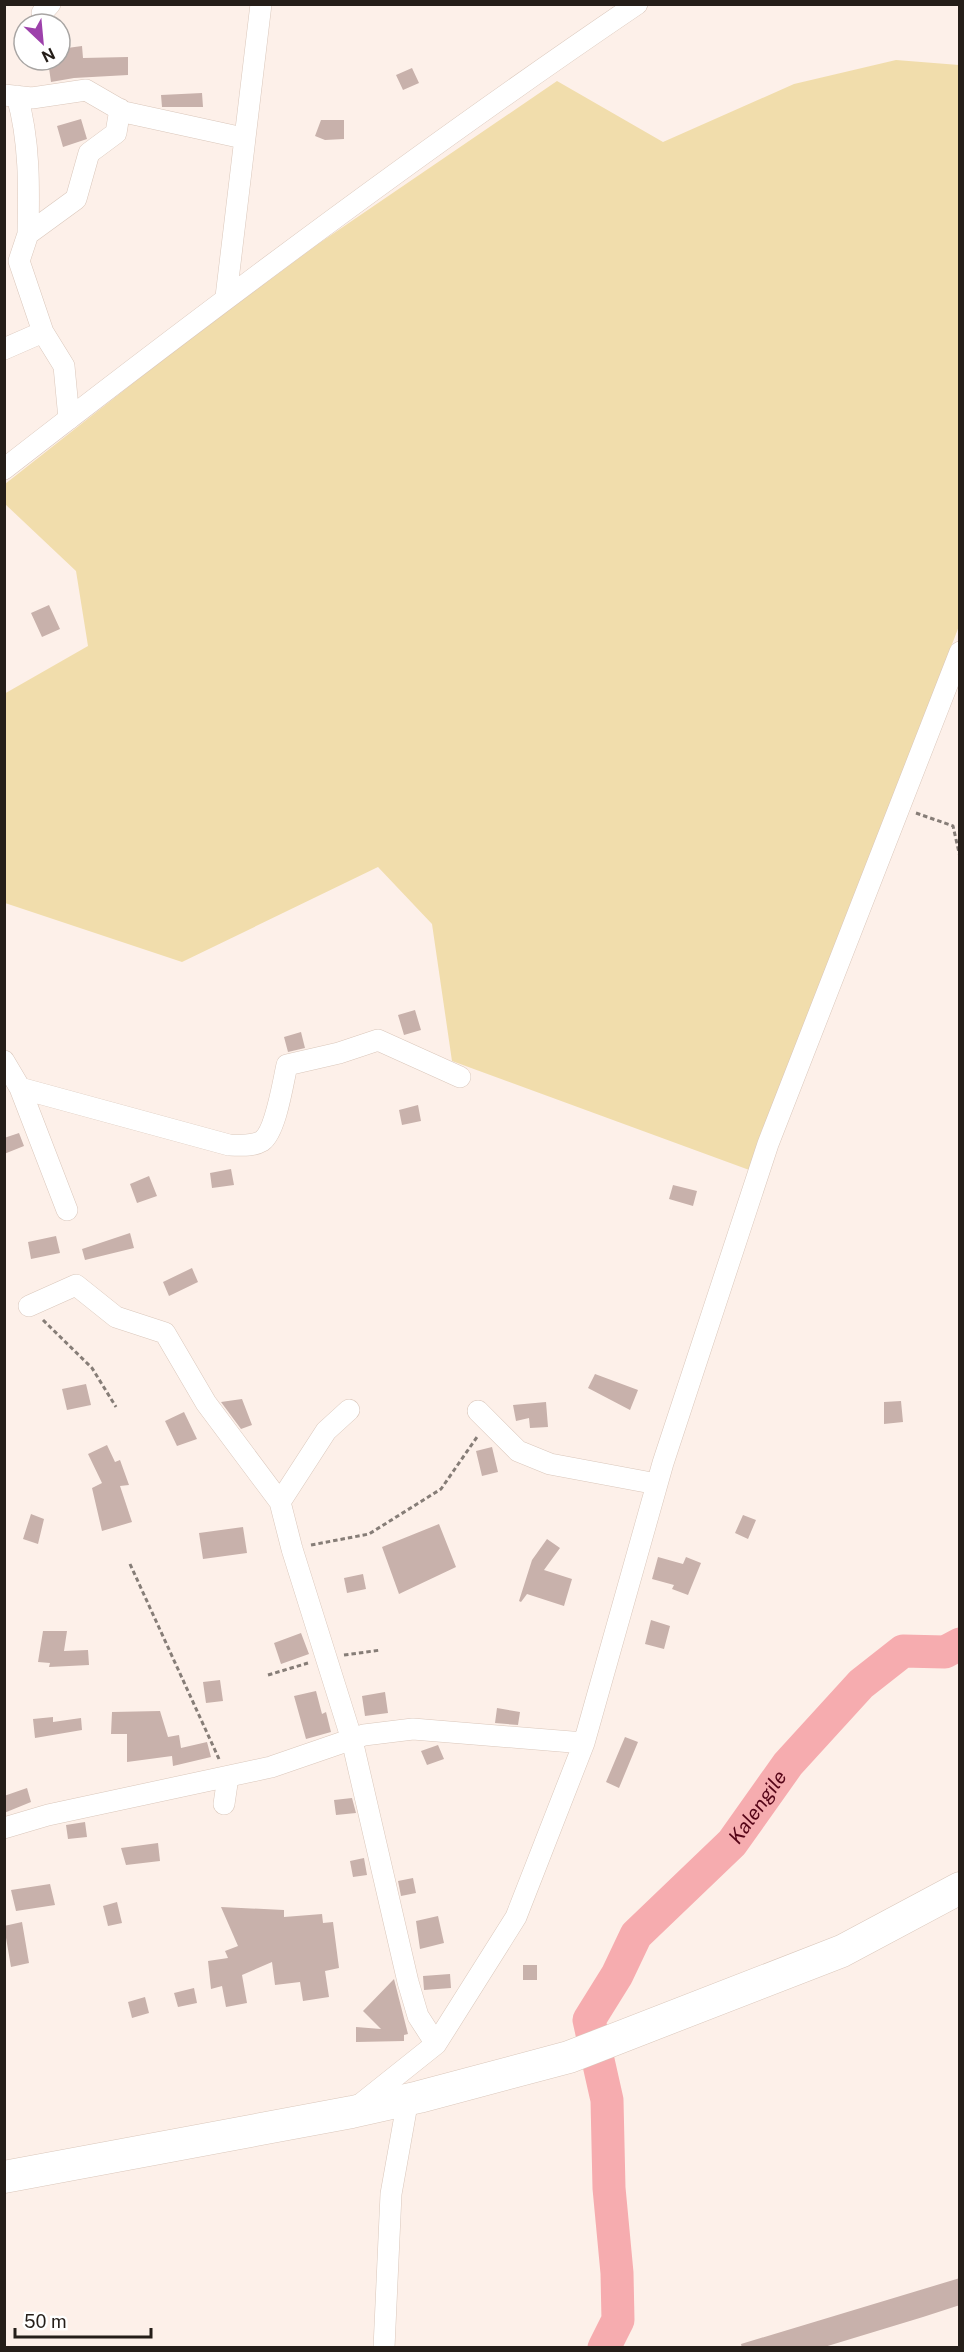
<svg xmlns="http://www.w3.org/2000/svg" width="964" height="2352" viewBox="0 0 964 2352" font-family="'Public Sans',sans-serif">
  <rect width="100%" height="100%" fill="#fdf0e9"/>
  <path fill="#f1ddac" d="M896,60L959,65V626L752,1171L452,1061L432,924L378,867L182,962L5,903L4,694L88,646L76,571L5,504V484L179,347L318,244L557,81L663,142L794,84Z"/>
  <g fill="none" stroke-linecap="round" stroke-linejoin="round">
    <path stroke="#f6acaf" stroke-width="33" id="s1" d="M604,2348L618,2320L617,2273L609,2188L607,2100L589,2020L617,1975L636,1935L732,1843L788,1764L861,1684L903,1651L945,1652L960,1644"/>
  </g>
  <path fill="#c8b1ab" d="M82,46L83,58L128,57V75L74,78L51,82L48,61L60,60V49Z
    M412,68L419,83L403,90L396,75Z
    M202,93L203,107H162L161,95Z
    M81,119L87,139L63,147L57,126Z
    M321,120H344V139L325,140L315,136Z
    M49,605L60,629L42,637L31,613Z
    M415,1010L421,1030L404,1035L398,1015Z
    M301,1032L305,1048L288,1052L284,1037Z
    M418,1105L421,1121L402,1125L399,1110Z
    M19,1133L24,1146L4,1154V1138Z
    M231,1169L234,1185L212,1188L210,1173Z
    M149,1176L157,1196L137,1203L130,1184Z
    M673,1185L697,1191L693,1206L669,1199Z
    M130,1233L134,1248L85,1260L82,1249Z
    M56,1236L60,1253L31,1259L28,1242Z
    M192,1268L198,1282L169,1296L163,1282Z
    M595,1374L638,1390L630,1410L588,1388Z
    M86,1384L91,1405L67,1410L62,1389Z
    M242,1399L252,1425L241,1429L221,1402Z
    M901,1401L903,1422L884,1424V1402Z
    M546,1402L548,1427L530,1428L529,1418L516,1421L513,1405Z
    M184,1412L197,1439L177,1446L165,1421Z
    M107,1445L115,1462L120,1460L129,1485L120,1486L132,1522L102,1531L92,1488L102,1483L88,1454Z
    M492,1447L498,1472L482,1476L476,1451Z
    M31,1514L44,1519L38,1544L23,1539Z
    M743,1515L756,1520L748,1539L735,1533Z
    M439,1524L456,1567L399,1594L382,1547Z
    M243,1527L247,1553L203,1559L199,1533Z
    M547,1539L560,1548L544,1570L572,1579L564,1606L527,1594L521,1602L519,1601L532,1560Z
    M658,1557L683,1564L686,1557L701,1563L688,1595L672,1589L674,1585L652,1579Z
    M363,1574L366,1589L347,1593L344,1578Z
    M651,1620L670,1626L664,1649L645,1644Z
    M43,1631H67L64,1651L88,1650L89,1665L49,1667L50,1663L38,1662Z
    M301,1633L309,1654L281,1664L274,1643Z
    M220,1680L223,1701L206,1703L203,1682Z
    M316,1691L322,1714L326,1712L331,1732L306,1739L294,1696Z
    M385,1692L388,1713L365,1716L362,1696Z
    M497,1708L520,1712L518,1725L495,1723Z
    M160,1711L168,1737L179,1735L181,1748L207,1742L211,1757L173,1766L172,1756L127,1762V1734H111L112,1712Z
    M53,1717V1722L81,1718L82,1730L35,1738L33,1719Z
    M625,1737L638,1742L619,1788L606,1782Z
    M438,1745L444,1759L427,1765L421,1751Z
    M27,1788L31,1802L4,1813V1796Z
    M352,1798L356,1813L336,1815L334,1800Z
    M85,1822L87,1837L68,1839L66,1825Z
    M158,1843L160,1861L126,1865L121,1848Z
    M364,1858L367,1875L353,1877L350,1861Z
    M413,1878L416,1893L401,1896L398,1881Z
    M50,1884L55,1905L16,1911L11,1890Z
    M117,1902L122,1923L108,1926L103,1906Z
    M221,1907L284,1910V1917L322,1914L323,1923L333,1922L339,1968L325,1971L329,1997L303,2001L300,1982L275,1985L272,1962L242,1975L247,2003L226,2007L222,1986L211,1989L208,1961L228,1958L225,1951L238,1946Z
    M438,1916L444,1943L420,1949L416,1921Z
    M22,1922L29,1963L11,1967L4,1926Z
    M523,1965H537V1980H523Z
    M450,1974L451,1988L424,1990L423,1976Z
    M394,1979L408,2034L404,2035V2041L356,2042V2027L381,2029L363,2011Z
    M194,1988L197,2003L178,2007L174,1993Z
    M145,1997L149,2013L132,2018L128,2002Z
    M960,2278V2305L923,2317L821,2348H742L741,2344Z"/>
  <g fill="none" stroke-linecap="round" stroke-linejoin="round">
    <g stroke="#dac7bb" stroke-width="22">
      <path id="minor" d="M42,13L50,4
        M4,95L32,98L86,90L124,112L243,138
        M17,96C30,141 29,189 28,234
        M226,297L261,4
        M43,332L19,261L28,234L76,199L89,153L116,133L120,109
        M4,349L43,332L64,366L69,419
        M4,469C211,308 420,151 637,4
        M4,1061L20,1088L67,1210
        M20,1088L229,1145C239,1145 252,1147 262,1141C276,1131 283,1082 287,1065L339,1053L378,1040L460,1077
        M29,1306L76,1285L116,1317L165,1333L206,1403L280,1502
        M349,1410L326,1431L280,1502L292,1549L352,1740L408,1982L418,2016L436,2044
        M478,1411L518,1451L550,1464L657,1484
        M224,1804L228,1777
        M4,1828L48,1815L271,1767L364,1735L413,1729L584,1743
        M357,2107L436,2044L516,1917L584,1743L663,1463L768,1144L960,652
        M384,2348L391,2194L408,2099"/>
    </g>
    <g stroke="#dac7bb" stroke-width="33">
      <path id="highway" d="M4,2177L352,2112L419,2097L569,2057L842,1951L960,1888"/>
    </g>
    <path stroke="#867d77" stroke-width="3" stroke-dasharray="4.5 3" stroke-linecap="butt" d="M916,813L953,826L960,857
      M43,1320L92,1368L116,1407
      M311,1545L369,1534L441,1489L477,1437
      M130,1564L219,1759
      M344,1655L381,1650
      M268,1675L308,1663"/>
    <use href="#minor" stroke="#fff" stroke-width="21"/>
    <use href="#highway" stroke="#fff" stroke-width="32"/>
  </g>
  <g text-anchor="middle" dominant-baseline="central" stroke-width="5" stroke-linejoin="round" paint-order="stroke">
    <g font-size="20" font-style="italic" fill="#550417" stroke="#fff">
      <text stroke="none"><textPath href="#s1" startOffset="608">Kalengile</textPath></text>
    </g>
  </g>
  <rect width="964" height="2352" fill="none" stroke="#251e19" stroke-width="12"/>
  <g transform="translate(42 42) rotate(154)"><circle r="28" fill="#ffffff" stroke="#a8a5a3" stroke-width="1.5"/>
  <path d="M0-4.5L10 22L0 15L-10 22Z" fill="#9d41ab"/>
  <text y="-9" font-size="16" font-weight="bold" text-anchor="middle" fill="#251e19">N</text>
  </g>
  <path d="M15 2328v9h136v-9" fill="none" stroke="#251e19" stroke-width="3"/>
  <text x="24" y="2328" font-size="18" fill="#251e19" stroke="#ffffff" stroke-width="4.5" paint-order="stroke">50 m</text>
</svg>
